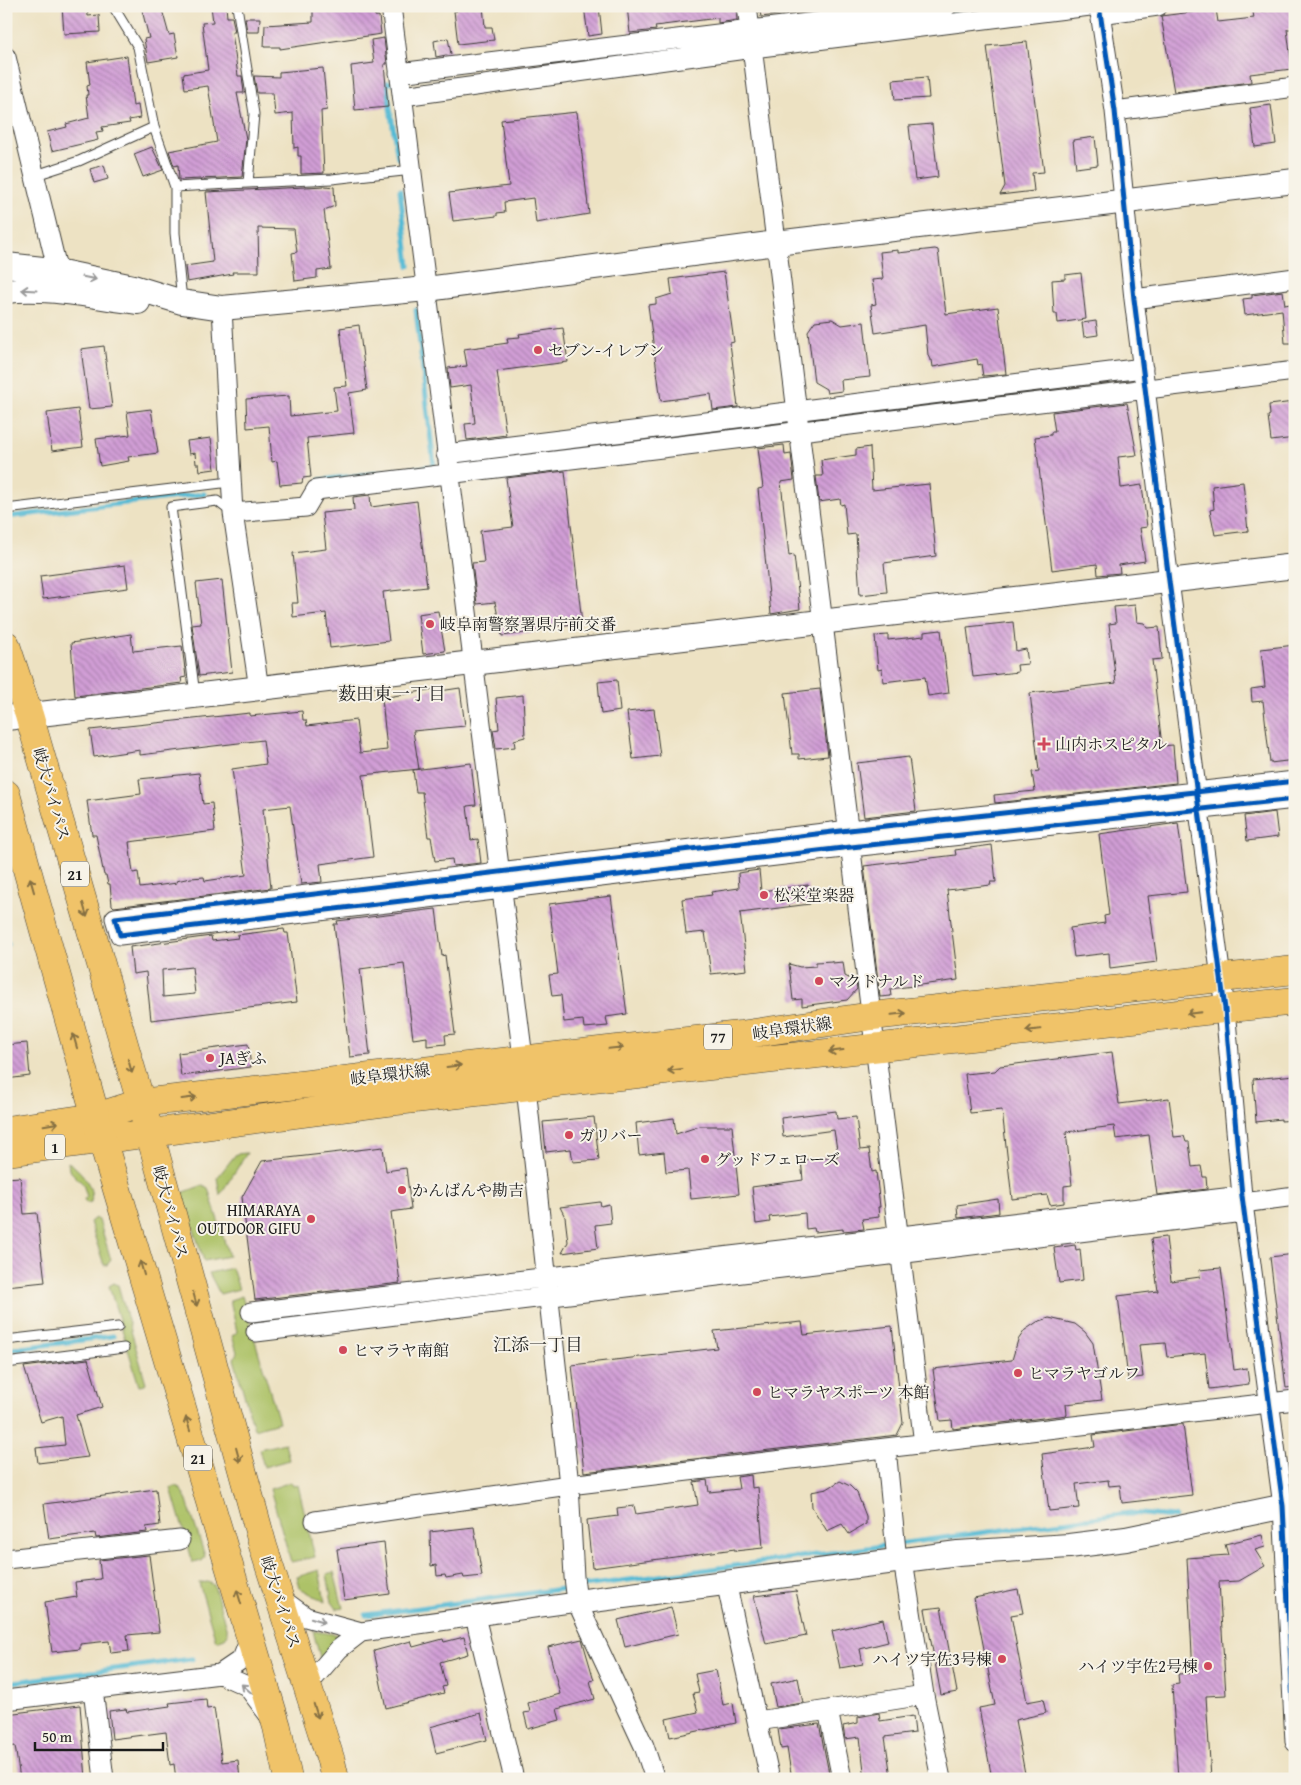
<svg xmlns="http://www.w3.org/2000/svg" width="1301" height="1785" viewBox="0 0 1301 1785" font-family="'Gentium Book Plus','Noto Serif JP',serif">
  <defs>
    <pattern id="building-back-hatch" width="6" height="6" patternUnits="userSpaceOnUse" patternTransform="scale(1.25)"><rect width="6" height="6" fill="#d19ed6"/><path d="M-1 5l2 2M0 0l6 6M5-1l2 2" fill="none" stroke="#a980ad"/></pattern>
  </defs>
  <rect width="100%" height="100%" fill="#f7f3e8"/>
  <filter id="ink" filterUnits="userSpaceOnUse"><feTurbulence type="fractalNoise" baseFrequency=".02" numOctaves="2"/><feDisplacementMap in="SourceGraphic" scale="10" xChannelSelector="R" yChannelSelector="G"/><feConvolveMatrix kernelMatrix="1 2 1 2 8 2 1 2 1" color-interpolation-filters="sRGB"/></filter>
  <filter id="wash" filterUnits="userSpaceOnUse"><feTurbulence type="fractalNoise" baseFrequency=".0096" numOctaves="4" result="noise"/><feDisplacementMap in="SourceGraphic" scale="20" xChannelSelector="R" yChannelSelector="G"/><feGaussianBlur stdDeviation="1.12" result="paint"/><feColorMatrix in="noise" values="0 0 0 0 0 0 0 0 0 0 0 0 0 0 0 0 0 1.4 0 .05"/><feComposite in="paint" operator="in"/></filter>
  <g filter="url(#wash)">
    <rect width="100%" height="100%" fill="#ede2c3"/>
    <path fill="#adc267" stroke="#646f42" d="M247,1153L220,1195L217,1178L236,1154Z
      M68,1162C80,1169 95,1187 91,1202L86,1203L84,1199L87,1197L83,1184L69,1170Z
      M203,1185L208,1188L229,1256L204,1261L182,1193Z
      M95,1218L99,1220L111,1260L107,1265H104L90,1222Z
      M232,1268L239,1289L220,1294L209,1273Z
      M114,1283L118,1285L146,1383L145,1385L139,1386L109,1286Z
      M242,1296L279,1422L254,1429L234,1359L237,1352L232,1336L237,1332L230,1300Z
      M285,1443L289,1460L264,1467L259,1449Z
      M291,1482L293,1486L298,1485L315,1557L291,1562L270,1489Z
      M175,1486L180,1488L187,1501L205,1556L202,1561L193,1563L171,1488Z
      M319,1570L325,1602L300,1588L297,1577Z
      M334,1572L343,1608L337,1609L332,1602L327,1574Z
      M208,1582L214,1585L228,1634L225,1638L216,1641L199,1583Z
      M313,1631L339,1635L342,1643L321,1661Z"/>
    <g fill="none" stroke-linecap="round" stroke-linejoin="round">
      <path stroke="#55bad4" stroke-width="5" d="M947,14L1008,6
        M394,83H386L398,158
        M400,190L409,266
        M463,462L626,443
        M320,480L434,466L416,310
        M6,517L204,494
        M6,944H8
        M258,1321L271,1319
        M6,1350L113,1336
        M366,1615L1130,1513L1175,1517
        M6,1683L192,1659"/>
    </g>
    <g id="blocks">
      <path fill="url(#building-back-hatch)" fill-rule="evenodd" d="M62,6H87L88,16L99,15L100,32L64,34Z
        M141,6H161L169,35L174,34L178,57L148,62L144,39L149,38Z
        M211,6H226L227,17H232L235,32H232L238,76H242L244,93H237L246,139L242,177L179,180L178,165L174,166L169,151L217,142L208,86L185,89L183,74L208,70L202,23L213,22Z
        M313,6H330V10L374,6L375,16H379L381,34L280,49V47H264L265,25L313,22Z
        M456,6H483L485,27H492L494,40L458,44L454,11H457Z
        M584,6H599L602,34L588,36Z
        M627,6H736L737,20L718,23V18L655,26L656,30L630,33Z
        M759,6H802V12L761,17Z
        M1295,7V29H1287L1292,69L1250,74L1251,82L1174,92L1161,16L1216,9L1218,22L1254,18L1253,12Z
        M245,18H260L259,32H247Z
        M384,38L387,64H384L388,107L355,110L351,66L374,63L371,40Z
        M448,38L451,54L436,57L434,41Z
        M1027,42L1044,172L1032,173L1034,191L1000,195L1005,186L987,46Z
        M127,56L133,106L138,105L140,118L129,120L130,123L102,127L103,131L96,132L98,140L52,151L47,132L67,127L66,124L89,118L86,95H88L87,86L90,85L87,62Z
        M323,68L327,110L321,111L324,173L301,174V156H298V147L294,148L293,113L275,115L273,93H257L254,76L279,77V72Z
        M927,77L929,98L895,100L893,80Z
        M1271,105L1276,144L1255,147L1250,108Z
        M577,112L589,214L536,223L533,198L504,202L505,212L497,213V216L453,221L449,193L509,186L501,120Z
        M932,124L938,177L915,180L909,126Z
        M1095,137L1098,165L1076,168L1073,140Z
        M152,147L163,170L143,177L134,154Z
        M104,165L108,179L94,183L90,169Z
        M325,186L334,187L335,206L324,210L331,269L317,271V278L295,281L292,253L297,252L294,229L258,228L259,272H232L233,274L187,282L185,266L213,262L206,192Z
        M935,249L938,250L946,314L998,307L1006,374L983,376L981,364L978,365L977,359L933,367L932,360H930L928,355L925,325L875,333L871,305L876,304L872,280L883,279L880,252L898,250V253Z
        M724,272L734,342L730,343L738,407L713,410L711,394L661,401L648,305L656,304V299L672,294L670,279Z
        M1081,273L1086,319L1058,323L1057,314H1054L1052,280L1065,279V275Z
        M1283,291L1285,305L1295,303V343H1285L1282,310L1245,315L1243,299L1252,298V295Z
        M832,319L842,325L864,322L870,377L841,380L842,391L827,393L826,389L814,382L808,331L815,321Z
        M1096,321L1098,335L1084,337L1082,323Z
        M359,325L367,390L349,393L354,433L307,438L311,477L303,478L302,483L280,485L277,461L272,462L269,426L247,428L246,399L289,396L290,416L337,411L334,387L347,386L340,328Z
        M563,328L568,362L497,371L506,435L467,440L465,424L475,423L471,385L450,388L448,368L467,366L464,349L508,343L507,338L520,337L519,334Z
        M104,346L112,407L89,409L81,349Z
        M1294,402L1295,438L1271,441L1268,416L1270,415L1269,405Z
        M1127,403L1137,455L1118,457L1121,488L1142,485L1147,527L1140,528L1145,561L1119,565L1120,573L1098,575L1097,564L1052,570L1035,437L1051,435V432H1055L1052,412Z
        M78,409L83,447L52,451L47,413Z
        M151,409L158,453L128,457L129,461L100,466L96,439L130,435L127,412Z
        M211,438L215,469L200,471L199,464H196L195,453L189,454L187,441Z
        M784,445L785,455L791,454L794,480L781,482L789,556L794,555L800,609L771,614L758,489L763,488L758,448Z
        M870,447L872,490L929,484L936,556L884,563L887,592L860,595L856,534L847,535L844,504L841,505L840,499L819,502L816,476H823L821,460L856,455V449Z
        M565,471L582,623L540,628L541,631L502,636L495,602L477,604L472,563L484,562L480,531L513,527L506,478Z
        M1243,482L1248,531L1215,535L1210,510L1214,509L1212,486Z
        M370,495L371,507L417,501L427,587L383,592L389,641L330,648L326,613L293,617L292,603H298L293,553L326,549L322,513L354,510L353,497Z
        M125,565L128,588L43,599L40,576Z
        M222,580L232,672L199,676L192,625L201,624L196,583Z
        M1135,605L1137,622L1144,623L1148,628L1159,627L1162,659L1152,660L1162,746L1173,745L1176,783L995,803L994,795L1035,791L1032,772L1039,771L1030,693L1116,683L1109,624L1116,623L1114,607Z
        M438,611L445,651L423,654L418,614Z
        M1013,622L1016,651L1026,649L1028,664L1017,665L1018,672L973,677L967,627Z
        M941,630L949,693L928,696L925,677L883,682L882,669L878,670L875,636L888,635V640L924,636V632Z
        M131,634L133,651L182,646L186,677L181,678L182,683L75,696L71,643Z
        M1295,645V760L1270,763L1263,701L1252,702L1251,689L1265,687L1261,649Z
        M617,680L620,711L601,714L598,682Z
        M440,688V691L460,688L465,726L413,731L419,769L363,775L373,857L320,864L322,882L301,884L290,806L263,809L271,888L114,907L112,905L110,884H108L106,875H104L96,835H92L87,801L141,794L139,779L199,773L203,804L212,803L215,831L129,842L133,873L138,872L140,888L177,883L176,881L191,878L204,877L205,881L246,875L232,769L266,764L263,740L140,755V750L94,757L90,730L250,713V716L302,711L303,720H306L307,726L356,720L360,753L387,750L382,698Z
        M820,689L828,756L799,759V754H792L785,693Z
        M523,695L525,737L514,740L515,747L496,749L493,730L499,729L496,698Z
        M654,709L660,756L633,759L627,712Z
        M909,757L916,811L864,817L857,763Z
        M471,763L476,805L467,806L471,840L478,839L481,863L453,866L452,859L435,861L431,837H428L422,792H416L413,770Z
        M1275,812L1278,837L1247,841L1244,816Z
        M1178,823L1187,892L1148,896L1157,962L1110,968L1109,953L1074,957L1070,928L1105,923L1104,916L1109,915L1099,834Z
        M992,845L996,882H990L991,885L947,890L958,980L890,989L891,996L880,997L864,866L956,855L955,850Z
        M759,870L761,891L808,885L810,904L740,913L747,970L711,974L705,932L686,934L682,899L712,895L711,892L739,888L738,873Z
        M611,896L627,1014L606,1017L608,1026L584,1028L583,1020L564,1022L561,995L552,996L549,975L558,974L549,904Z
        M436,909L442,956L445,955L455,1034L445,1035L446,1044L427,1046V1037L413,1039L404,963L360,969L370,1055L350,1057L334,924H338L337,921Z
        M284,929L285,933H288L297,1002L151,1020L146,972L133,974L130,947L211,936L212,941L238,938L237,935ZM192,967L195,994L163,997L162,970Z
        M832,961V963L843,962L845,976L856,982L857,989L847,1000L802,1006V999L793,1000L789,964L800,967L816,966V962Z
        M27,1043L30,1076L6,1079V1045Z
        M248,1044L251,1067L181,1076L178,1053Z
        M1112,1052L1119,1104L1169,1098L1174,1137L1184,1136L1186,1142H1189L1192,1167L1201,1166L1203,1177H1206L1207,1189L1157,1195L1149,1135L1116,1139L1114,1126L1066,1132L1072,1185L1064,1186V1203L1050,1205L1047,1195L1012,1199L1002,1110L970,1113L965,1074L995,1071L1000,1066Z
        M1295,1075V1120L1281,1121V1119L1256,1122L1253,1079Z
        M836,1111L837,1119L856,1117L860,1150L869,1149L872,1172L876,1171L880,1207H878L879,1217L862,1219L864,1229L843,1231V1229L815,1232L814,1228L806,1229L805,1213L769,1217L770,1222L756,1224L752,1187L803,1180L801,1160L838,1156L834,1130L783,1137L781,1118Z
        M594,1117L599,1160L573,1162L571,1149L546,1152L543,1122Z
        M674,1118L676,1134L700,1126H732L739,1194L691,1199L688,1170L666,1172L664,1152L639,1155L636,1123Z
        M383,1147L386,1171L406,1168L411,1209L391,1212L400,1283L255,1300L242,1197L262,1161Z
        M20,1177L24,1214L37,1213L45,1282L6,1286V1178Z
        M998,1199L999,1213L958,1218L957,1205Z
        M600,1202L601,1206L609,1204L611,1223L595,1225L598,1248L562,1253L568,1242L565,1217L560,1207Z
        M1166,1237L1171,1281L1200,1277L1199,1270L1221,1268L1234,1370L1247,1368L1249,1384L1209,1389L1205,1353L1167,1357L1165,1343L1139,1345L1143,1377L1128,1379L1118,1296L1158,1291L1151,1239Z
        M1075,1245L1076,1250L1080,1249L1083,1280L1059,1283L1054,1248Z
        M1295,1254V1387L1286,1388L1270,1257Z
        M1049,1318L1075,1324L1085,1332L1093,1343L1102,1400L1066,1404L1067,1415L953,1429L952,1420L940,1421L933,1369L1012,1360L1018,1340L1025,1330L1037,1322Z
        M802,1322L804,1335L892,1326L903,1423L897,1435L584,1472L572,1365L717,1348L714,1331Z
        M88,1359L102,1407L76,1415L88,1457L38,1463L36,1448L65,1445L62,1416L41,1422L24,1367Z
        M1183,1424L1192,1495L1122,1503L1120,1485L1109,1486L1108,1480L1076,1484L1079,1508L1049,1511L1042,1454L1095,1447L1093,1435Z
        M751,1475L752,1488L758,1487L763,1548L735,1551V1549L592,1568L587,1520L618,1516L617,1508L634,1506L636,1514L698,1505L694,1482L707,1480L709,1492L739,1489L737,1477Z
        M840,1481L850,1486L857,1493L866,1516V1524L849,1534L842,1524L827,1531L812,1507L811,1492L827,1489Z
        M156,1489L160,1525L146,1527L147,1532L96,1538L95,1533L49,1539L44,1504Z
        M474,1527L482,1576L464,1578L463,1575L446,1578L445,1575L437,1576L436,1565L431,1566L430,1532Z
        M1262,1535L1265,1547L1255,1550L1265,1566L1239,1581L1219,1582L1226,1695L1206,1696L1211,1779H1178L1172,1685L1179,1684L1178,1674L1193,1673L1187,1558L1228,1555L1225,1544Z
        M384,1543L390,1594L344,1600L337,1549Z
        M149,1555L159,1632L127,1635L129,1651L111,1653L109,1641L80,1644V1649L52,1652L45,1602L77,1597L75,1582L101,1579L99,1560Z
        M1018,1589L1023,1613L1011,1615L1027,1702L1043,1699L1046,1713L1015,1720L1026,1779H992L979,1708L995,1705L974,1598Z
        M796,1591L806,1636L766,1644L754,1596Z
        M671,1607L678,1634L625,1647L618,1620Z
        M941,1607L957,1692L941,1695L925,1609Z
        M883,1619L888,1642L860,1649L863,1664L840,1668L832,1631Z
        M464,1637L468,1654L440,1662L446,1686L442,1687L444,1693L386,1708L374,1651L411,1641L413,1647L443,1639L444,1642Z
        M582,1639L594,1680L590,1681L595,1699L557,1709L560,1720L528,1729L524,1713L530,1712L528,1703L560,1694L548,1647Z
        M716,1670L723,1705L733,1703L736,1723L670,1737L666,1719L698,1712L693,1693L699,1692L695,1674Z
        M798,1678L803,1703L776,1707L771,1684Z
        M206,1699L207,1709L214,1708L222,1762L238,1760L240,1779H176L174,1764L170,1765L166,1732L112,1739L109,1711L126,1709L127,1712L170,1706L169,1703Z
        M80,1705L86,1779H20L15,1746L8,1747L6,1714Z
        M481,1713L487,1740L436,1753L430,1727Z
        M879,1713L880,1721L913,1716L915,1733L885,1737L891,1777L865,1779L860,1737L845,1739L843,1726L858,1723V1717Z
        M819,1724L830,1778L792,1779L787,1748L781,1749L778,1729Z"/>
    </g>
  </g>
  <g filter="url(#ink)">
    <use href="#blocks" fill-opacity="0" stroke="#3b3a35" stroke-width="1"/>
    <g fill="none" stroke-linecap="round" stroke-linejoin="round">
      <g stroke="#3b3a35" stroke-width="11">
        <path id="service" d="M113,6L138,47L154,127L175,187V233L182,300
          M36,175L79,161L154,127
          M248,183L332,179L412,170
          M175,187L248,183L254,114L237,6
          M6,509L230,482
          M195,695L171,507L217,501L231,512
          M6,1340L118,1327
          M6,1363L124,1348"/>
      </g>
      <g stroke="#3b3a35" stroke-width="21">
        <path id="minor" d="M391,6L523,1058
          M747,6L924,1444
          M1099,6L1115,111L1134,299L1169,581L1225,1009L1242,1196L1283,1506L1295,1742
          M1100,14L1158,6
          M6,57L56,264L52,270
          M399,73L947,6
          M403,96L753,48L1090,6
          M1115,111L1295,87
          M1134,299L1295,278
          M222,308L233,513L259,689
          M446,454L1143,368
          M233,513L306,507L316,490L1295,371
          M1295,781L849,830L115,918L120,935L851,847L1295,799
          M526,1087L569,1485L574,1577L577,1602L644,1746L655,1779
          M1243,1203L1295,1196
          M251,1312L1242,1196
          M256,1332L1244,1212
          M886,1448L897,1561
          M315,1521L569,1485L1295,1400
          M6,1559L180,1540
          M903,1560L924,1695L941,1779
          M726,1582L770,1779
          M280,1598L306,1617L361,1632L577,1602
          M475,1616L514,1779
          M251,1636L242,1659L220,1674L247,1686L268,1714
          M307,1686L339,1649L361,1632
          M93,1689L104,1779
          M6,1700L220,1674
          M828,1710L842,1779
          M758,1721L924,1695"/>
      </g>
      <g stroke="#3b3a35" stroke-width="26">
        <path id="tertiary" d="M6,265L52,270L133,287L182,302L222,308L427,289L776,243L1295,181
          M6,291C50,286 95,297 138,302
          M6,718L1295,566
          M577,1602L958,1553L1069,1546L1126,1539L1295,1504"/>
      </g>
      <g stroke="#3b3a35" stroke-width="29">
        <path id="primary" d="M6,1130L96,1117L140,1103L740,1035L872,1016L1295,970
          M6,1152L387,1102L1295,1001"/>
      </g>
      <g stroke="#3b3a35" stroke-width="29">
        <path id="trunk" d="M6,645L29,715L150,1134L263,1546L331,1761L335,1779
          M6,794L102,1139L277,1727L288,1779"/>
      </g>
      <use href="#service" stroke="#fff" stroke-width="9"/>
      <use href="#minor" stroke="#fff" stroke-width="19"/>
      <use href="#tertiary" stroke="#fff" stroke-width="24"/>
      <use href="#primary" stroke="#f0c369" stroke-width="28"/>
      <use href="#trunk" stroke="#f0c369" stroke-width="28"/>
      <g stroke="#f7f3e8" stroke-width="8">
        <path id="cycleway" d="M1099,6L1115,111L1134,299L1169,581L1225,1009L1242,1196L1283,1506L1295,1742
          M1295,781L849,830L115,918L120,935L851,847L1295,799"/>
      </g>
      <use href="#cycleway" stroke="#0057b8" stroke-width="5"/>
    </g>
    <defs><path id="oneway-shaft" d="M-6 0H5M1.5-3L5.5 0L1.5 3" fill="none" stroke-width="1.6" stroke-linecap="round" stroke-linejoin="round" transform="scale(1.25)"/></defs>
    <g stroke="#999">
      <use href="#oneway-shaft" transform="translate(89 278) rotate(12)"/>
      <use href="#oneway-shaft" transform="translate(29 290) rotate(-177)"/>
      <use href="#oneway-shaft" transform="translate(318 1620) rotate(17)"/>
      <use href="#oneway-shaft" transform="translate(247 1689) rotate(-139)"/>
    </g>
    <g stroke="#867042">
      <use href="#oneway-shaft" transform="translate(32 885) rotate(-106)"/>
      <use href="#oneway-shaft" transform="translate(85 910) rotate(74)"/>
      <use href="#oneway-shaft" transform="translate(1194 1013) rotate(174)"/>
      <use href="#oneway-shaft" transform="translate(899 1014) rotate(-6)"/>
      <use href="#oneway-shaft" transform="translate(1033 1030) rotate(174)"/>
      <use href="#oneway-shaft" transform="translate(75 1041) rotate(-106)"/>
      <use href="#oneway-shaft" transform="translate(616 1048) rotate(-6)"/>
      <use href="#oneway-shaft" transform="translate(836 1051) rotate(173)"/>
      <use href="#oneway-shaft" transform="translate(130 1066) rotate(74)"/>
      <use href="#oneway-shaft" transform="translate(454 1066) rotate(-7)"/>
      <use href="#oneway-shaft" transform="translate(675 1070) rotate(173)"/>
      <use href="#oneway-shaft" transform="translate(189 1098) rotate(-7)"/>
      <use href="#oneway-shaft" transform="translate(51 1124) rotate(-9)"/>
      <use href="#oneway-shaft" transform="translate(142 1268) rotate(-106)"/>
      <use href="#oneway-shaft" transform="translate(195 1299) rotate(75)"/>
      <use href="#oneway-shaft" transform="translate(188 1424) rotate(-106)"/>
      <use href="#oneway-shaft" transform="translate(238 1455) rotate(75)"/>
      <use href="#oneway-shaft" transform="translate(239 1597) rotate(-107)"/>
      <use href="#oneway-shaft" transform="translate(316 1711) rotate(72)"/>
    </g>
  </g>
  <g fill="#d1495b" stroke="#f7f3e8" stroke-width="2">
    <circle cx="538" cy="350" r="5"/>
    <circle cx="430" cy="624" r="5"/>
    <path d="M1041.5 736.5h5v5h5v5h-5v5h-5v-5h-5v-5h5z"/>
    <circle cx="764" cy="895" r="5"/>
    <circle cx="819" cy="981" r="5"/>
    <circle cx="210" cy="1058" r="5"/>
    <circle cx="569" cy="1135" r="5"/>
    <circle cx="705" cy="1159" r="5"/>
    <circle cx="402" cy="1190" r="5"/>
    <circle cx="311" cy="1219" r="5"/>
    <circle cx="343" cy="1350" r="5"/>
    <circle cx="1018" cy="1373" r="5"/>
    <circle cx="757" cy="1392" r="5"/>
    <circle cx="1002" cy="1659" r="5"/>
    <circle cx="1208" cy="1666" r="5"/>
  </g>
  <g text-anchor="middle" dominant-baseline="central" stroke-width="4" stroke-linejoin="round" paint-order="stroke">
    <g fill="#f7f3e8" stroke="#5e5c59" stroke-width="1">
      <rect x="61" y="861.5" width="28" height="25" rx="4"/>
      <rect x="704" y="1024.5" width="28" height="25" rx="4"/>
      <rect x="45" y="1134.5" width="20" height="25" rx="4"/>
      <rect x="184" y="1445.5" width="28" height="25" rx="4"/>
    </g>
    <g font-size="15" font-weight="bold" fill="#1c1c1c">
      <text x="75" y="874">21</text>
      <text x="718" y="1037">77</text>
      <text x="55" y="1147">1</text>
      <text x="198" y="1458">21</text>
    </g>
    <g font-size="16" fill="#1c1c1c" stroke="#f7f3e8" text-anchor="start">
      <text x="548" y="350">セブン-イレブン</text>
      <text x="440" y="624">岐阜南警察署県庁前交番</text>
      <text x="1055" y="744">山内ホスピタル</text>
      <text x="774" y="895">松栄堂楽器</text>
      <text x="829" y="981">マクドナルド</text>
      <text x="220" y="1058">JAぎふ</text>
      <text x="579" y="1135">ガリバー</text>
      <text x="715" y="1159">グッドフェローズ</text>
      <text x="412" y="1190">かんばんや勘吉</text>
      <text x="301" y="1210" text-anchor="end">HIMARAYA<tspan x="301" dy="18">OUTDOOR GIFU</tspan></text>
      <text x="353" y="1350">ヒマラヤ南館</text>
      <text x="1028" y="1373">ヒマラヤゴルフ</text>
      <text x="767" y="1392">ヒマラヤスポーツ 本館</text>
      <text x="992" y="1659" text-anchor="end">ハイツ宇佐3号棟</text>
      <text x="1198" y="1666" text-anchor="end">ハイツ宇佐2号棟</text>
    </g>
    <g font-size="16" fill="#1c1c1c" stroke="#f7f3e8">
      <text transform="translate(52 794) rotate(74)">岐大バイパス</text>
      <text transform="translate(792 1028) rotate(-8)">岐阜環状線</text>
      <text transform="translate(390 1074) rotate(-7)">岐阜環状線</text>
      <text transform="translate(171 1212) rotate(75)">岐大バイパス</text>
      <text transform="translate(281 1602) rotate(72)">岐大バイパス</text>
    </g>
    <g font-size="18" fill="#1c1c1c" stroke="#f7f3e8">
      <text x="392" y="693">薮田東一丁目</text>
      <text x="538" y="1344">江添一丁目</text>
    </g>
  </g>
  <rect width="1301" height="1785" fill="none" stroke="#f7f3e8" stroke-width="25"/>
  <path d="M35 1742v8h128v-8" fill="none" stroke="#1c1c1c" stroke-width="2.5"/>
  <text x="42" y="1742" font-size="15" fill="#1c1c1c" stroke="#f7f3e8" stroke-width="4" paint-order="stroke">50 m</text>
</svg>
